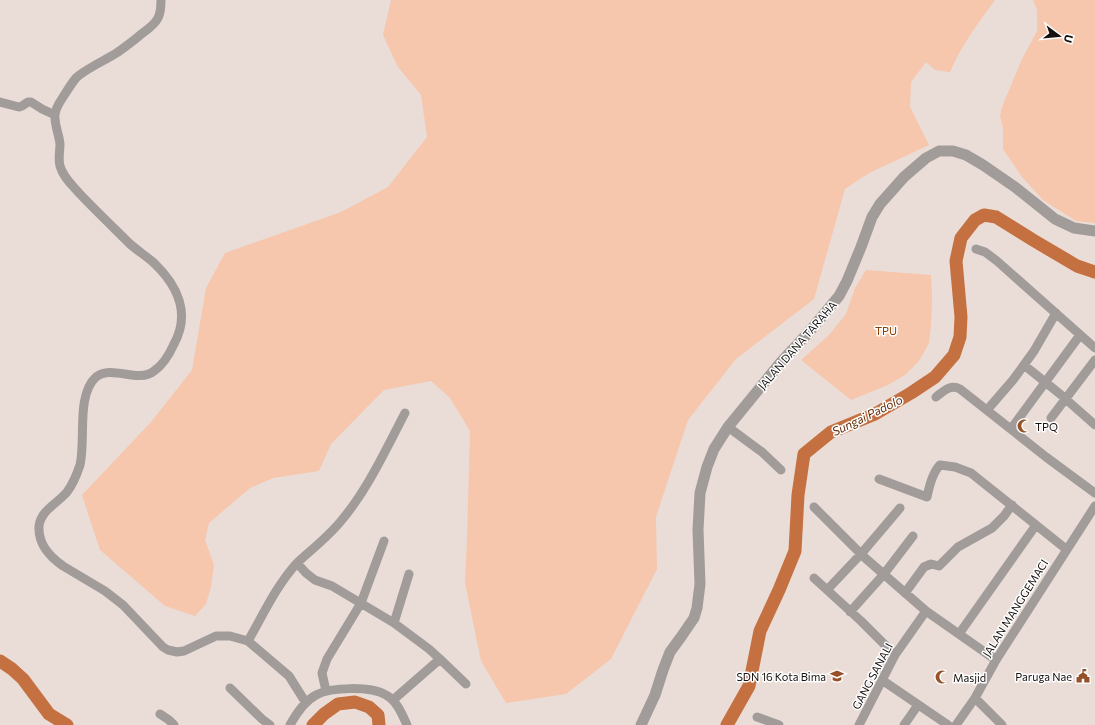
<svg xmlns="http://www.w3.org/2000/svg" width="1095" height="725" viewBox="0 0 1095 725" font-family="Commissioner,sans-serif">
  <rect width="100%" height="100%" fill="#eaddd7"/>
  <path fill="#f6c6ad" d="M391,0H995C978,23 961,46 950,72L935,70L926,62L911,82L910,107L929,145L869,173L845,189L814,299L736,359L688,420L656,517L657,569L611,659L566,694L506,703L481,661L465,583L467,538L470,431L450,398L431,381L384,390L331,444L319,471L273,478L250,488L209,523L205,540L214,565L211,587L206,604L195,616L165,606L100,550L82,495L151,422L192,370L206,288L225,253L341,212L388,187L427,137L421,95L398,67L383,35Z
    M1033,0H1095V223L1076,221L1043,200L1022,177L1003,149V128L1000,116L1002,107L1022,59L1037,31V10Z
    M866,270L931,275L932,297L931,325L929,343L919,361L905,375L888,385L851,400L801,360L829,335L846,314L855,288Z"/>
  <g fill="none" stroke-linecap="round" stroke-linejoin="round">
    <path stroke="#c57040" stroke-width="13" d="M0,661L12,669L23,679L49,714L67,725
      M313,725L324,714L338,704L355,702L369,707L378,715L379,725
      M727,725L749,686L760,631L779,590L795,551L798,495L804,454L831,432L875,414L911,393L935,377L954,355L960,337L961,317L956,261L961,238L975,220L984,215L996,217L1033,240L1077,266L1095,272"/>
    <path stroke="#a19b99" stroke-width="9" d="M161,0C161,7 161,12 158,18C154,26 145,31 139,36C132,42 125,47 118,52C106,60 85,69 76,78C71,84 67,91 63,97C60,102 56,107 55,114C54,124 59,134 60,144C60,151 58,159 60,166C63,177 72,185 79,193C96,211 113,227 130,244C138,251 146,256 154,263C177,285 191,313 174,344C170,353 163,365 154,371C138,384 112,364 96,377C76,395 86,440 80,465C77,474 73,484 67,492C58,503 41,510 39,526C38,544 49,556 63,566L105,591L123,605L163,647L168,650L177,652L184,651L216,636H230L248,641L289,676L306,703
      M0,102L19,107L22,106L28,102H31L42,109L55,115
      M976,249L985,252L997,261L1095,348
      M1024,365L1060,394L1095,425
      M936,397C944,391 950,384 960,389L1046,457L1095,493
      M987,410L1013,380L1034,351L1056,313
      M1051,418L1095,360
      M728,427L762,452L781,470
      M1011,429L1080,335
      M879,479L927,497C929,487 932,473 940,465L955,467L971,473L1066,549
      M814,507L864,557L926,611
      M297,563C311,550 328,537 341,521C368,489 386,449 405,413
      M814,578L861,621L895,655
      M827,590L861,554L900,508
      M905,593L924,567L931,564L939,566L958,547L992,528L1004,516L1012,505
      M850,612L884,574L913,536
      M394,623L409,574
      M959,634L1036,525
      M248,641C263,615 276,586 297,563L306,573L315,580L332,586L394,623L429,649L440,659L393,700
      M440,659L466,684
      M882,680L948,725
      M230,688L262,719L270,725
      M326,691L322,673L327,659L361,603L384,541
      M975,698L1002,725
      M160,714L169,720L174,725
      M757,717L779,725
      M290,725C296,714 305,701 316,695C331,687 371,686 386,695C397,701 402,714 407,725
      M859,725L895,655L926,611L996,660
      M904,725L918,705
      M956,725L975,698L996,660L1095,506"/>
    <path stroke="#a19b99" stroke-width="11" d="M641,725L655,695L663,670L670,652L681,637L694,618L697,608L700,584L698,530L700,493L707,467L714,449L728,427L781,362L809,332L839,296L847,281L861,247L872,217L880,204L904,177L926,158L939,151H953L966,155L983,165L1015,187L1055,219L1074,228L1095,231"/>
  </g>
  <defs>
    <g id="mosque-bare" transform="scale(1.08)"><path d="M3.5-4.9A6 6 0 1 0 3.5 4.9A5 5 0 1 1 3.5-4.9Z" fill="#975129" stroke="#fff" stroke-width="2.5" paint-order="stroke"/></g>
    <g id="school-bare" transform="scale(1.08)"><path d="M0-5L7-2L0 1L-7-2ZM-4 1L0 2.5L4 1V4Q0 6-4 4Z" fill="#975129" stroke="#fff" stroke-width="2.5" paint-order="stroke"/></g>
    <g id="civic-bare" transform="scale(1.08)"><path d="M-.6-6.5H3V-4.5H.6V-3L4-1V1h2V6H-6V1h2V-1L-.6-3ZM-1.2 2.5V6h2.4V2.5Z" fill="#975129" stroke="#fff" stroke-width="2.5" paint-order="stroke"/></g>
  </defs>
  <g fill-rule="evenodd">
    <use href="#mosque-bare" x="1024" y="426"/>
    <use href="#school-bare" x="837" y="676"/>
    <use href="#civic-bare" x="1083" y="676"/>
    <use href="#mosque-bare" x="942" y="677"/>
  </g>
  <g text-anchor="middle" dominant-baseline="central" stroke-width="3" stroke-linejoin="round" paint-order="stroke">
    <g font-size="11" fill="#8c3d00" stroke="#fff">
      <text x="886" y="330">TPU</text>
    </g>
    <g font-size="11" fill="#16110f" stroke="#fff">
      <text transform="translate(797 345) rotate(-49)">JALAN DANA TARAHA</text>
      <text transform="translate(1015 608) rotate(-58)">JALAN MANGGEMACI</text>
      <text transform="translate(872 676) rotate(-62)">GANG SANALI</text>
    </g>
    <g font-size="11" fill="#16110f" stroke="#fff" text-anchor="start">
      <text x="1035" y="426">TPQ</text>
      <text x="826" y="676" text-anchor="end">SDN 16 Kota Bima</text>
      <text x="1072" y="676" text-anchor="end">Paruga Nae</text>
      <text x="953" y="677">Masjid</text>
    </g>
    <g font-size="12" font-style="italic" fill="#642b06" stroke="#fff">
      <text transform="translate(867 415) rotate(-26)">Sungai Padolo</text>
    </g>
  </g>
  <g transform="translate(1059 36) rotate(106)" stroke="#ffffff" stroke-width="3" paint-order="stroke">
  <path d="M0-3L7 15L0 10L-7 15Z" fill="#16110f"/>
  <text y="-6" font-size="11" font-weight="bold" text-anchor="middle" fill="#16110f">U</text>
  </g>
</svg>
